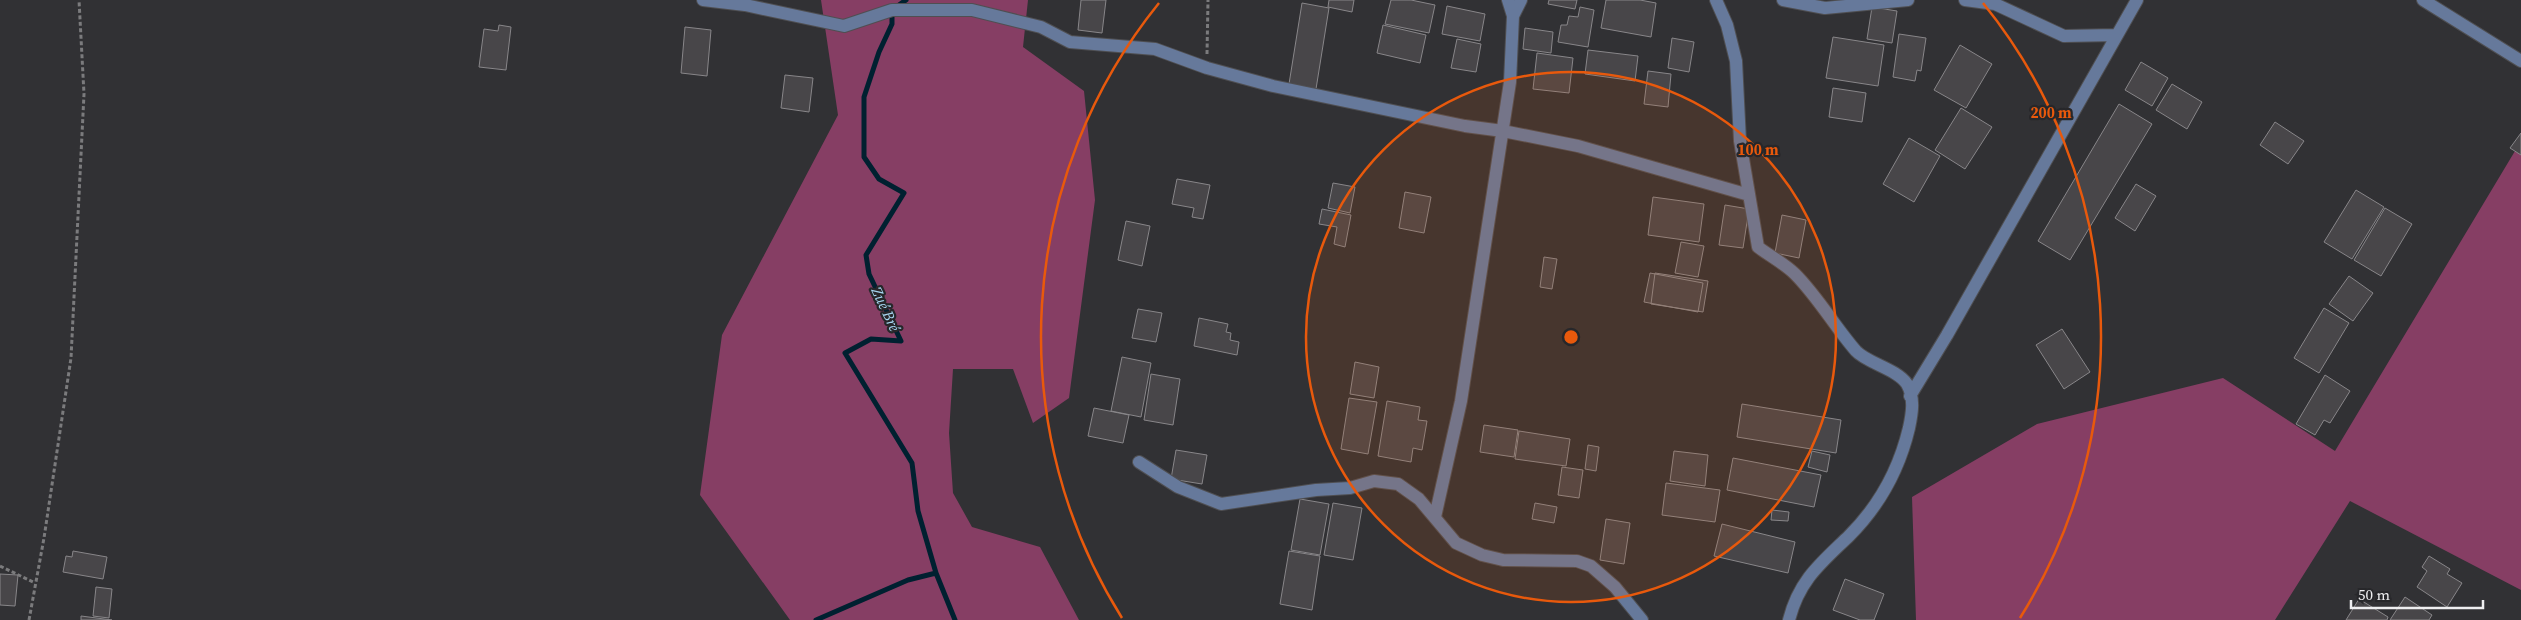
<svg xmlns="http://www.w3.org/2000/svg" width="2521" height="620" viewBox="0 0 2521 620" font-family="'Source Serif 4',serif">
  <rect width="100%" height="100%" fill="#313134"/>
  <path fill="#863e64" d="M821,0H1028L1023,47L1084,91L1095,200L1069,398L1033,423L1013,369H953L949,433L953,493L972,527L1040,547L1079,620H790L700,495L722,335L838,115Z
    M2521,141V590L2350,501L2275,620H1916L1912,497L2037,424L2223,378L2335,451Z"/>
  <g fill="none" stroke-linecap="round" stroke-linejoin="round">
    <path stroke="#002030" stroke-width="5" d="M906,0L892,10V24L879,52L864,97V157L879,179L904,193L866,255L869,274L901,341L871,339L845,353L912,463L918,511L936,573L955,620
      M816,620L908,580L936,573"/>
  </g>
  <path fill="#484649" stroke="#888689" d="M1081,0H1106L1102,33L1078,30Z
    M1329,0H1354L1352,12L1328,7Z
    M1391,0H1411L1435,5L1429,33L1385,24Z
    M1549,0H1577L1575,9L1548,4Z
    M1606,0H1640L1656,3L1651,37L1601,28Z
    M1302,3L1329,8L1316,89L1289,84Z
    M1447,6L1485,14L1480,41L1442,34Z
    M1580,7L1594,10L1588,47L1558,42L1561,25H1567L1569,16L1578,17Z
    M1872,7L1897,11L1892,43L1867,39Z
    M499,25L511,27L506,70L479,67L484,29L498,31Z
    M1383,25L1426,35L1420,63L1377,53Z
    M685,27L711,30L707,76L681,73Z
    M1525,28L1553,32L1551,53L1523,49Z
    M1899,34L1926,38L1921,71L1917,70L1915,81L1893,77Z
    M1833,37L1884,45L1878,86L1826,78Z
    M1672,38L1694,42L1689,72L1668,68Z
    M1457,39L1481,44L1476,72L1451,68Z
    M1960,45L1992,64L1966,108L1934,90Z
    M1588,50L1638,56L1635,81L1585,74Z
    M1537,53L1573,58L1569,93L1533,89Z
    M2141,62L2168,78L2152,106L2125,90Z
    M1648,71L1671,74L1668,107L1644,104Z
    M785,75L813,78L809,112L781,108Z
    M2172,84L2202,102L2187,129L2156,110Z
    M1833,88L1866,93L1862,122L1829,117Z
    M2119,104L2152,124L2070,260L2038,241Z
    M1961,108L1992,127L1965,169L1935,150Z
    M2275,122L2304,141L2288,164L2260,145Z
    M2521,133V155L2510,148Z
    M1909,138L1940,156L1914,202L1883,184Z
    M1177,179L1210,185L1203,219L1192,217L1194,208L1172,204Z
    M1333,183L1355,187L1350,213L1328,208Z
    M2136,184L2156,196L2135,231L2115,218Z
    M2356,190L2384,207L2352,259L2324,242Z
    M1405,192L1431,197L1424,233L1399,228Z
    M1653,197L1704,204L1699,242L1648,235Z
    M1725,205L1749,209L1743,248L1719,245Z
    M2385,208L2412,224L2381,276L2354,260Z
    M1322,209L1351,215L1345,247L1334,244L1337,227L1319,224Z
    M1782,215L1806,220L1799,258L1775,253Z
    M1126,221L1150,226L1142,266L1118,260Z
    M1681,242L1704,246L1698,277L1675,273Z
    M1544,257L1557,259L1552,289L1540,287Z
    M1650,273L1703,283L1698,312L1644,302Z
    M1655,273L1708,281L1703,312L1651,304Z
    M2349,276L2373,293L2353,321L2329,304Z
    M2324,308L2349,323L2319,373L2294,358Z
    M1138,309L1162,313L1156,342L1132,338Z
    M1199,318L1228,324L1226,332L1231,333L1230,340L1239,342L1237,355L1194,346Z
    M2062,329L2090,372L2064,389L2036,345Z
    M1122,357L1151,363L1141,417L1111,411Z
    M1355,362L1379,367L1374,398L1350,394Z
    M1151,374L1180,379L1173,425L1144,420Z
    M2325,375L2350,391L2330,423L2324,420L2315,435L2296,424Z
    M1349,398L1377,402L1368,454L1341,449Z
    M1387,401L1420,407L1418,420L1427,421L1422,450L1413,448L1411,462L1378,456Z
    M1742,404L1841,420L1836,453L1737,437Z
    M1094,408L1129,415L1123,443L1088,436Z
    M1484,425L1518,430L1514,457L1480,452Z
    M1519,431L1570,439L1566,466L1515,459Z
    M1588,445L1599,447L1596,471L1585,469Z
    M1176,450L1207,455L1202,484L1171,479Z
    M1674,451L1708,455L1705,486L1670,481Z
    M1812,451L1830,455L1827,472L1808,467Z
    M1733,458L1821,475L1814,507L1727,490Z
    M1562,467L1583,470L1579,498L1558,495Z
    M1666,483L1720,490L1715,522L1662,515Z
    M1300,499L1329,504L1320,555L1291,550Z
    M1333,503L1362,508L1353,560L1324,555Z
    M1535,503L1557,507L1554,523L1532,519Z
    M1772,510L1789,512L1788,521L1771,520Z
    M1606,519L1630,523L1624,564L1600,560Z
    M1722,524L1795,542L1788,573L1714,556Z
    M73,551L107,557L103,579L63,572L66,556L72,557Z
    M1289,551L1320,556L1312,610L1280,604Z
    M2429,556L2450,569L2447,574L2462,583L2447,607L2417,587L2427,571L2422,567Z
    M0,574L18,575L15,606L0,605Z
    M1845,579L1884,594L1874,620H1860L1833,610Z
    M96,587L112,589L109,618L93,616Z
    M2405,597L2432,615L2429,620H2390Z
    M2359,599L2388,617L2387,620H2346Z
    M81,616L112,620H81Z"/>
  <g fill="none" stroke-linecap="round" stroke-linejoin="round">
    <g stroke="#4f4f52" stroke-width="14">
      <path id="minor" d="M703,0L745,5L844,26L892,10H972L1041,27L1070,42L1155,49L1207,68L1273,86L1465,126L1503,131L1578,146L1749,195
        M1716,0L1727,25L1736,61L1740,141L1758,247C1770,256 1785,264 1795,274C1818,297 1835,327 1856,351C1867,363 1897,369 1907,384C1915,398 1912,414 1909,428C1899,470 1880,505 1849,536C1821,563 1799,580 1789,620
        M1783,0L1825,8L1908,0
        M1965,0L1995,4L2064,36L2116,35
        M2423,0L2521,61
        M1513,16L1521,0
        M1910,396L1947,335L2137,0
        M1139,462L1178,487L1221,504L1316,490L1350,488L1374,481L1398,484L1419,499L1456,543L1482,555L1503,560L1577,561L1591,566L1615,587L1642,620
        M1435,517L1461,401L1510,82L1513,16L1508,0"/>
    </g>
    <path stroke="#7b7b7d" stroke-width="3" stroke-dasharray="4 2.5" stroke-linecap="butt" d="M1207,54L1208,0
      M0,566L35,583
      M29,620L44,538L71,358L84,94L79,0"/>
    <use href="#minor" stroke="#66799b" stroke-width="12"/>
  </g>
  <circle cx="1571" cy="337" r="265" fill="#e8590c" fill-opacity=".12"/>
  <g fill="none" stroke="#e8590c" stroke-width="2.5">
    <circle cx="1571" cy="337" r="265"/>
    <path d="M1122 618A530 530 0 0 1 1159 3M1983 3A530 530 0 0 1 2020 618"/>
  </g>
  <g text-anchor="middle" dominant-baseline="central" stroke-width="4.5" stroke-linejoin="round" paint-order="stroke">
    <g font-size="15" font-style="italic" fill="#a6d6f1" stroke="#27272a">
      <text transform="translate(886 309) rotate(65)">Zué Bré</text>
    </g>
  </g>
  <circle cx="1571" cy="337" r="8" fill="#e8590c" stroke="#27272a" stroke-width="2.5"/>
  <g font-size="15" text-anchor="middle" font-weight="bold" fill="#e8590c" stroke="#27272a" stroke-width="4.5" stroke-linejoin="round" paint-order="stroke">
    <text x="2051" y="118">200 m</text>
    <text x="1758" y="155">100 m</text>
  </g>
  <path d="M2351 600v8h132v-8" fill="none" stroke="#eeeef0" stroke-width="2.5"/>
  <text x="2358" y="600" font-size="15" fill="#eeeef0" stroke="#27272a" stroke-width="4" paint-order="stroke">50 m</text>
</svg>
